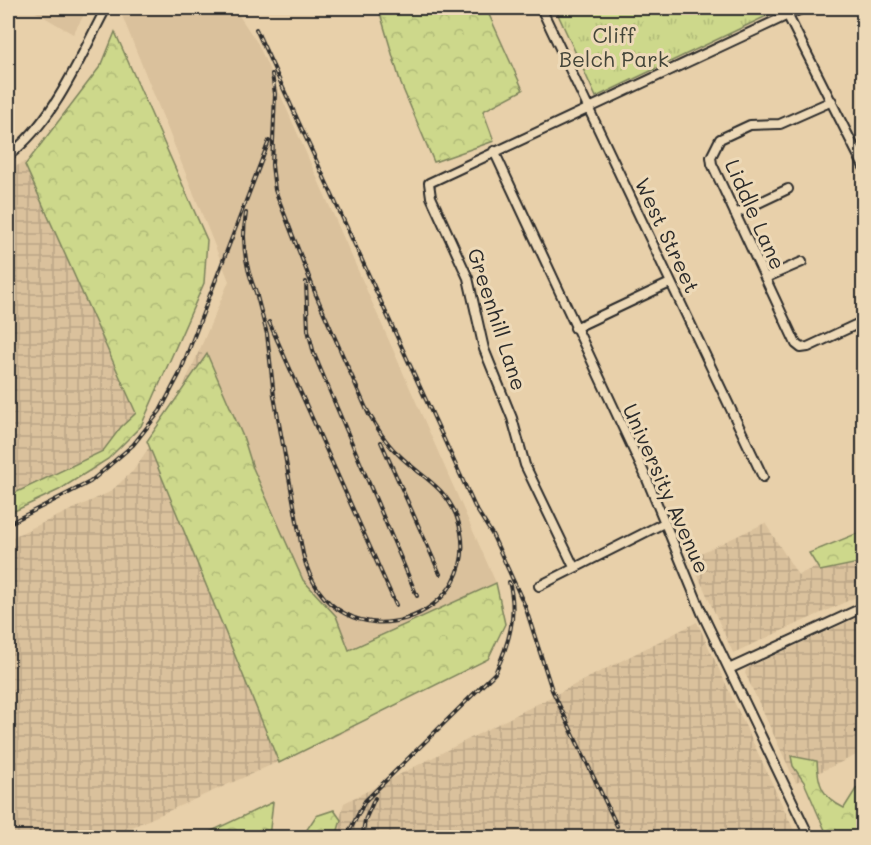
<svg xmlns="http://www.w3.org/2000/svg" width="871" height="845" viewBox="0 0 871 845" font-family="Mali,sans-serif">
  <defs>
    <pattern id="industrial-grid" width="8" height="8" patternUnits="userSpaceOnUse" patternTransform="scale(1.5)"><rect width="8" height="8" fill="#dac19c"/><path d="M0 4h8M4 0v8" fill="none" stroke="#bba687"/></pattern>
    <pattern id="grass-tufts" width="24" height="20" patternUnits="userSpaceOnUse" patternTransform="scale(1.5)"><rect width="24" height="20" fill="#cdd88b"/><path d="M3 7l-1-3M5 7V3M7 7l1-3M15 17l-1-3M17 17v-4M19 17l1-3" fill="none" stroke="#b0ba78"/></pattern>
    <pattern id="forest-crowns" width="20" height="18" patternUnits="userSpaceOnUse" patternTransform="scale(1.5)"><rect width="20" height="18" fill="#cdd88b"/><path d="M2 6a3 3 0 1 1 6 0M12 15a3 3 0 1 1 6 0" fill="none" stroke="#b0ba78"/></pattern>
  </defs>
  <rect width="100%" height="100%" fill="#e8d0aa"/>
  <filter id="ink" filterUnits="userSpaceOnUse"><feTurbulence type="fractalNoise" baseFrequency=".0167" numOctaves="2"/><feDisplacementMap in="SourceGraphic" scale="12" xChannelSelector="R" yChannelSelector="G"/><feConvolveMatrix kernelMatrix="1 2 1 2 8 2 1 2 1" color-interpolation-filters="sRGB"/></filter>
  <g filter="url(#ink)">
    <path fill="#dac19c" d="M29,8H88L73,34Z
      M119,8H234L258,44L496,583L337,654L200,349L229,281Z"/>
    <path fill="url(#industrial-grid)" d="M25,162L141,409L114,451L96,469L15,508L8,492V170Z
      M200,349L337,654L324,661L354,728L110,837H84L81,833L71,837H8V539L110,492L133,471L170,416Z
      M765,523L798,575L850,551L863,579V594L733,653L690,558Z
      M863,615V752L796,783L745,673L747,668Z
      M697,622L797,837L335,838L344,803Z"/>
    <path fill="url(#grass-tufts)" stroke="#7c825b" stroke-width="1.5" d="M555,8H775L777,11L596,97Z"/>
    <path fill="url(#forest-crowns)" stroke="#7c825b" stroke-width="1.5" d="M359,8H486L523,90L483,111L494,141L434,162L401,84L380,13Z
      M115,32L207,240L204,283L141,426L108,459L59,490L8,514V481L13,494L103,451L121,427L136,413L25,165L102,64Z
      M207,354L244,439L253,468L303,580L336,616L349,650L496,583L505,624L488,659L279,763L147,441Z
      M863,531V579L858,563L820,571L809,553Z
      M791,756L817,761C818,785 822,797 844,808L856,789L863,787V837H828L804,782L793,766Z
      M273,802L269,837H199Z
      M334,810L341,820L336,837H302L316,816Z"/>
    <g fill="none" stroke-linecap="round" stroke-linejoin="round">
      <g stroke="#2b2b2b" stroke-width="12">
        <path id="minor" d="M541,8L763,477
          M784,8L864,167
          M832,101L780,124L750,125L720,139L711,157L712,164L796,344L801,348L808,347L864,321
          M494,151L646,477L702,613L810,838
          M8,156C55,120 79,59 106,8
          M735,214L788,189
          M765,278L802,262
          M575,328L670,283
          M574,567L525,465L512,418L484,349L468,278L431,197L429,183L803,8
          M539,586L664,523
          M729,669L864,607"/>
      </g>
      <use href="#minor" stroke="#edd9b7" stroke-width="8"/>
      <g stroke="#2b2b2b" stroke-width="4">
        <path id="rail" d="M256,29L475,507L492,534L525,606L552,690L617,826
          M272,74L275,94L272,165L275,190L316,295L369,415
          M246,213C241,242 245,268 257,295
          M306,282L308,330L314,354L417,596
          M255,289L267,334L274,396L303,554C332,675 496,619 456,515C444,485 418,475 397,453C384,441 375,424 366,408
          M269,322L396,605
          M381,442L440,574
          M8,524L90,482L133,445L160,411L180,373L269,141
          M346,838L365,801L495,673C509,644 518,614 509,582
          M362,838L365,820L375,798"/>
      </g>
      <use href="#rail" stroke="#edd9b7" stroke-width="1.5" stroke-dasharray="4.5" stroke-linecap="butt"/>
    </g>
  </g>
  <g text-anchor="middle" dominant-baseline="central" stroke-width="6" stroke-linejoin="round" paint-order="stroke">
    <g font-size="21" fill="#434539" stroke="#edd9b7">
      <text x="614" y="34">Cliff<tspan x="614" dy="24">Belch Park</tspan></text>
    </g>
    <g font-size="21" fill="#2b2b2b" stroke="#edd9b7">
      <text transform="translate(756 214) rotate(66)">Liddle Lane</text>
      <text transform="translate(668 235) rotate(65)">West Street</text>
      <text transform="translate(498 319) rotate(72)">Greenhill Lane</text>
      <text transform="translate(667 488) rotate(66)">University Avenue</text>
    </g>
  </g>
  <rect width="871" height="845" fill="none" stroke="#edd9b7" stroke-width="30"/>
  <rect x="15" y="15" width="841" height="815" fill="none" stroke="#2b2b2b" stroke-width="2" filter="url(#ink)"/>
</svg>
